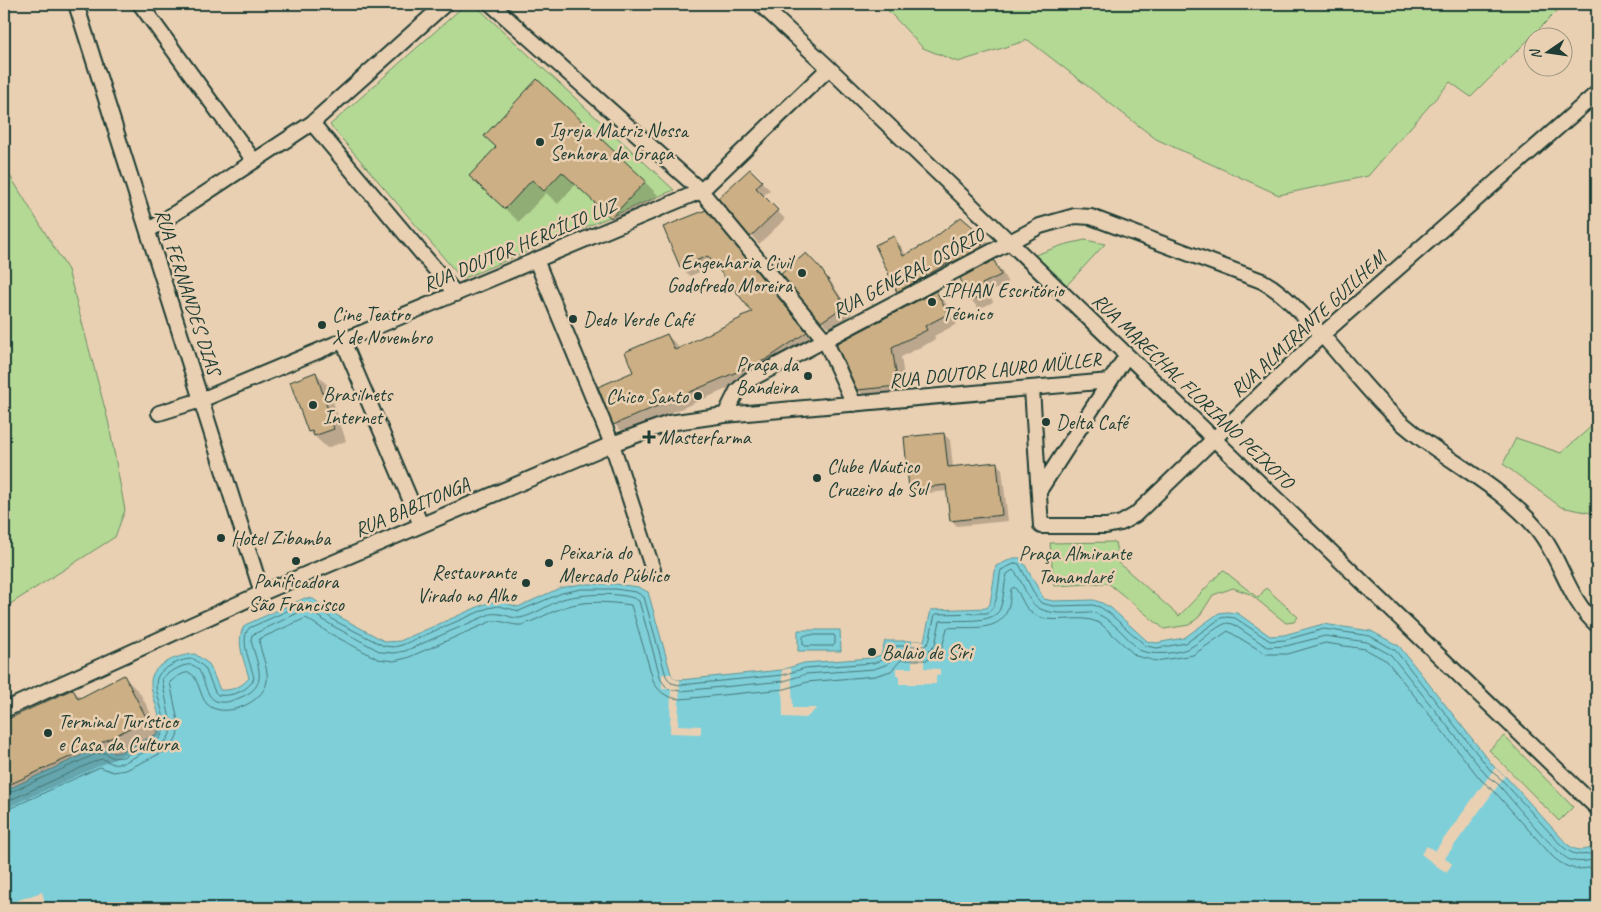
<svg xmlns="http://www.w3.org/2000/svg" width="1601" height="912" viewBox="0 0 1601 912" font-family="Caveat,sans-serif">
  <rect width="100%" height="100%" fill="#ead0b2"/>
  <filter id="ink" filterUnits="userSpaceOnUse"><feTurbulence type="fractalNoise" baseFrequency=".02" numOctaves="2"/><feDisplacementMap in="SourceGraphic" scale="10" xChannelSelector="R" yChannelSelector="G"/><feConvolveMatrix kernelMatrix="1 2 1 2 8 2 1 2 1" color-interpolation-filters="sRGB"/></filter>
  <g filter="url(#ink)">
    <path fill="#b4d994" stroke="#6a8b64" d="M466,4H474L674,190L462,279L330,125Z
      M882,4H1561L1560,8L1471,97L1450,82L1368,176L1279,195L1156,139L1028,40L958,62L923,48Z
      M4,166L68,270L108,420L125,510L115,537L4,608Z
      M1085,240L1105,244L1067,285L1035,255L1063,245Z
      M1597,331V587L1592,581L1596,514L1561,507L1503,464L1516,438L1561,453L1592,426L1596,372L1591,357Z
      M1115,542L1119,563L1179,616L1223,570L1258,598L1266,588L1298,617L1294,622L1286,623L1250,594L1233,588L1213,595L1199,617L1189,625L1164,629L1108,583L1054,586L1050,543Z
      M1504,736L1573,807L1559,821L1489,750Z"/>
    <path fill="#7fcfd9" stroke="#599597" d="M1014,558H1021L1044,599L1053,601L1094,600L1102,603L1111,608L1147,641L1156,643L1184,638L1219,613L1227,612L1237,613L1270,636L1284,635L1323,624L1371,631L1399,646L1495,768L1505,776L1566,843C1577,853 1583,850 1597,847V908H4V791L95,749L107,748L114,753L120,752L157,734C169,710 132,680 165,663C175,657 183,655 195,654L209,664L220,690C231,691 242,687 249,678C245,662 234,640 245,625L305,598L313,599L338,616L386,642L400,641L487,603L499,601L518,607L560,588L581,584H615L638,587L648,592L671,674L674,679L680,680L782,670L804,663L872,658L881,655L885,641H924L931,610L987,608L990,604L996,566Z
      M798,630H840L841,651H798Z"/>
    <path fill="#ead0b2" d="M912,641H924V668L940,669V675H936V684H899V675H896V668H912Z
      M791,668L793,708H817L806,718L783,717L782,670Z
      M662,674H671L674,679L680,680L678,725L701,726V734L670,733L671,689H662Z
      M1495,768L1505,776L1445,858L1452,864L1446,873L1421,854L1427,846L1435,851Z
      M42,892L46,906L41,908H4V905Z"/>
    <path fill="#0003" d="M497,147L645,182L658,195L626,230L576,184L558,204L546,193L519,222L484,189Z
      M750,171L770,190L763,196L785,219L759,244L720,198Z
      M715,221L815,342L776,368L624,433L614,424L667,335L677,345L679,350L754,312L717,265L690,276L681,267L665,228Z
      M980,235L988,243L989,255L906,299L898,291L893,238L901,246L906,256Z
      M814,262L829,279L852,314L830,329L822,321Z
      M993,262L1001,270L1008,283L989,293L993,302L979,309L971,300Z
      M935,293L945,302L957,324L934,336L936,339L901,357L907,395L868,400L858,390L838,344Z
      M316,373L328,386L346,441L327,448L309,431Z
      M944,434L950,440L953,467L996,463L1002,469L1008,521L957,526L951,520L948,491L917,494L911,488Z
      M124,677L140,693L162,735L121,756L4,809V722L73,690L82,699Z"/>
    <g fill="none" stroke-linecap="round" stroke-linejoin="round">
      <path stroke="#457776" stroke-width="1" d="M806,635H834L835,637V644L833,646H805L803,644V637Z
        M4,795L96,754L105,753L113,758L123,757L160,738C176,715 138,682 168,667C177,662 183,659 194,659L205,668L215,692L218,695C231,697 249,691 254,678C251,664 239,640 249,628L305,603L312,604L335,621L384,646L394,647L402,645L488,608L499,606L519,611L562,593L581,589H615L636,592L644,597L666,676L671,683L680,685L783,675L805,668L873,663L885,659L890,646H925L929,642L935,614L987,613C999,607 998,582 1001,570L1016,563L1019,564L1036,597L1041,603L1053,606L1093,605L1100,607L1109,613L1146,646L1157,648L1186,643L1221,618L1227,617L1235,618L1270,641L1285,640L1324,629L1370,636L1395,650L1491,771L1502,780L1562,846C1575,857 1582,856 1597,852
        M4,801L10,800L98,760L103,759L113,764L123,763L166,741L170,734L171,725L162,679C166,673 173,671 178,668C208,653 199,694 216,701C224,704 231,701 239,698C271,686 257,666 251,640L252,635L306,609L333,626L381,652L394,653L405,651L490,614C503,612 511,619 520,618C535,615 549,604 563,599C579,594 626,591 639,601L661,680L668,689L681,691L784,681L806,674L874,669L888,664L895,653L928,652L935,645L940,621C956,619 993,625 1000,609C1004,599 1004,584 1007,574L1013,570C1020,577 1024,589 1029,598C1040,619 1072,612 1092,612C1110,617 1126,637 1139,650C1151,656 1179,654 1191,647C1203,641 1214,627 1227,623L1233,624L1267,647L1286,646L1325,636L1367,642L1391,655L1487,776L1498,784C1509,797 1559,857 1570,860C1579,863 1588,861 1597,859
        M4,809L13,807L100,767L113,772L126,770L166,751L172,746L177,736L179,726L170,682C174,679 184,671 190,673C198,676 200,697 207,704C223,720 264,703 267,681C269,668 260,653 259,639L306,618L329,633L378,659L394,661L407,658L492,621C503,620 511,626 522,625C537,620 550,612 565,607C585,600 610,602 631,605L654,683C661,694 668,698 681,699L785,689L807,682L875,676L891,671L901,660H927L935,656L942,648L947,628C966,626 996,633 1006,613C1010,606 1010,597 1011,589L1014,587C1022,595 1023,609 1035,615C1055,626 1081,612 1101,624L1136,656L1156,661L1193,655L1228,631L1266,654H1288L1325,643L1365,649L1387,661L1481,780L1493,790L1553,857C1568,870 1578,871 1597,866"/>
    </g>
    <path fill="#ccaf84" stroke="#1f3d34" d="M537,79L646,181L611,218L562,172L544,191L532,180L505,209L469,176L496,147L484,136Z
      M750,169L762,181L756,188L778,210L750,237L718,198Z
      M706,210L807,332L767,359L613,425L598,387L633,372L625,352L667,334L675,350L741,318V316L752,312L708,256L680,267L663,227Z
      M961,217L981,234L982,247L953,262L952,261L897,292L875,245L894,236L903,256L929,242Z
      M806,253L821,269L845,306L821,322L781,274Z
      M994,260L1001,275L982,284L986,294L970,301L960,278Z
      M936,291L948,314L925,326L927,330L892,347L898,386L857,390L836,344Z
      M316,372L334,429L314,436L312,431L308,432L290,382Z
      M944,433L948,467L997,462L1002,515L950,521L946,485L909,489L904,437Z
      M124,675L147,719L105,741L4,787V721L73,689L78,699Z"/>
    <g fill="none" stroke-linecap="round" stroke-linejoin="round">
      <g stroke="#1f3d34" stroke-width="18">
        <path id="minor" d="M76,4L262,593
          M140,4L254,161
          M491,4L701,191L825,340L854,404
          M760,4L829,68L1597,808
          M312,123L456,294
          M148,231L312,123L445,4
          M536,260L612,444L653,570
          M343,341L421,525
          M1032,389L1041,526H1106L1121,523L1135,515L1323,334L1597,93
          M159,413L201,400L701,191L829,68
          M725,415L737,391L749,380L1040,226L1075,216L1091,217L1262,281C1279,290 1290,302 1303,315C1334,345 1358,381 1389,411C1434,456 1496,480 1537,529C1561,558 1568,600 1597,625
          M1039,491L1110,381
          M4,710L262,593L612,444L669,423L725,415L1110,381L1127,355"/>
      </g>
      <use href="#minor" stroke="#ead0b2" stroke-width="14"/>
    </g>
  </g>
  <g fill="#1f3d34" stroke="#ead0b2" stroke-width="2">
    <circle cx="540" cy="142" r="5"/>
    <circle cx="802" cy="273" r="5"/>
    <circle cx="932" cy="302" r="5"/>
    <circle cx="573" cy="319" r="5"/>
    <circle cx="322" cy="325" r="5"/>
    <circle cx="808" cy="376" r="5"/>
    <circle cx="698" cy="396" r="5"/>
    <circle cx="313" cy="405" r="5"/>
    <circle cx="1046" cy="422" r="5"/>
    <path d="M646.5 429.5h5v5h5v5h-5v5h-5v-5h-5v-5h5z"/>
    <circle cx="817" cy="478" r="5"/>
    <circle cx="221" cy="538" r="5"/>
    <circle cx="296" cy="561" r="5"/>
    <circle cx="549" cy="563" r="5"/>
    <circle cx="526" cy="583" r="5"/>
    <circle cx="872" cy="652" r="5"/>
    <circle cx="48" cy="733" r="5"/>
  </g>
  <g text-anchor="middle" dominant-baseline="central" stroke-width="5" stroke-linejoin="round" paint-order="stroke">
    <g font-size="20" fill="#1f3d34" stroke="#ead0b2" text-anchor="start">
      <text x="550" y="130">Igreja Matriz Nossa<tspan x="550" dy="23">Senhora da Graça</tspan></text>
      <text x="792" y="262" text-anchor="end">Engenharia Civil<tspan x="792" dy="23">Godofredo Moreira</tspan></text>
      <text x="942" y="290">IPHAN Escritório<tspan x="942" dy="23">Técnico</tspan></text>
      <text x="332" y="314">Cine Teatro<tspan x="332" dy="23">X de Novembro</tspan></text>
      <text x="583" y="319">Dedo Verde Café</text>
      <text x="798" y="364" text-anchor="end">Praça da<tspan x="798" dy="23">Bandeira</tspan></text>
      <text x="323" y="394">Brasilnets<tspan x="323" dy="23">Internet</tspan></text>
      <text x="688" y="396" text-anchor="end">Chico Santo</text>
      <text x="1056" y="422">Delta Café</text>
      <text x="659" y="437">Masterfarma</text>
      <text x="827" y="466">Clube Náutico<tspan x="827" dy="23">Cruzeiro do Sul</tspan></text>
      <text x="231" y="538">Hotel Zibamba</text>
      <text x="559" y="552">Peixaria do<tspan x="559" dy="23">Mercado Público</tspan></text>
      <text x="516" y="572" text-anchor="end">Restaurante<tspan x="516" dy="23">Virado no Alho</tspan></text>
      <text x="296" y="581" text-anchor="middle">Panificadora<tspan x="296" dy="23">São Francisco</tspan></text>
      <text x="882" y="652">Balaio de Siri</text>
      <text x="58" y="721">Terminal Turístico<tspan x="58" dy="23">e Casa da Cultura</tspan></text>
    </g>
    <g font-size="20" fill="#1f3d34" stroke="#ead0b2">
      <text transform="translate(520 245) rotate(-23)">RUA DOUTOR HERCÍLIO LUZ</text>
      <text transform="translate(908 273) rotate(-28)">RUA GENERAL OSÓRIO</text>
      <text transform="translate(188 292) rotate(72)">RUA FERNANDES DIAS</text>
      <text transform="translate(1308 324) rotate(-43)">RUA ALMIRANTE GUILHEM</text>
      <text transform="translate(995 370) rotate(-6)">RUA DOUTOR LAURO MÜLLER</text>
      <text transform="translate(1193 391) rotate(44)">RUA MARECHAL FLORIANO PEIXOTO</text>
      <text transform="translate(412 507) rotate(-23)">RUA BABITONGA</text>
    </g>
    <g font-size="20" fill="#264539" stroke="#ead0b2">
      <text x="1075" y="553">Praça Almirante<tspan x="1075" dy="23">Tamandaré</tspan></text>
    </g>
  </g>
  <rect width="1601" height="912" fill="none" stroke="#ead0b2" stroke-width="20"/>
  <rect x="10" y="10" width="1581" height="892" fill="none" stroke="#1f3d34" stroke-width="2" filter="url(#ink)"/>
  <g transform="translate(1548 52) rotate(257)"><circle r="24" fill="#ead0b2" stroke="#999580"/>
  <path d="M0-4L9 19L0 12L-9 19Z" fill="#1f3d34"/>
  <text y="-8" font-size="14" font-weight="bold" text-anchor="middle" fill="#1f3d34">N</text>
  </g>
</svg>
